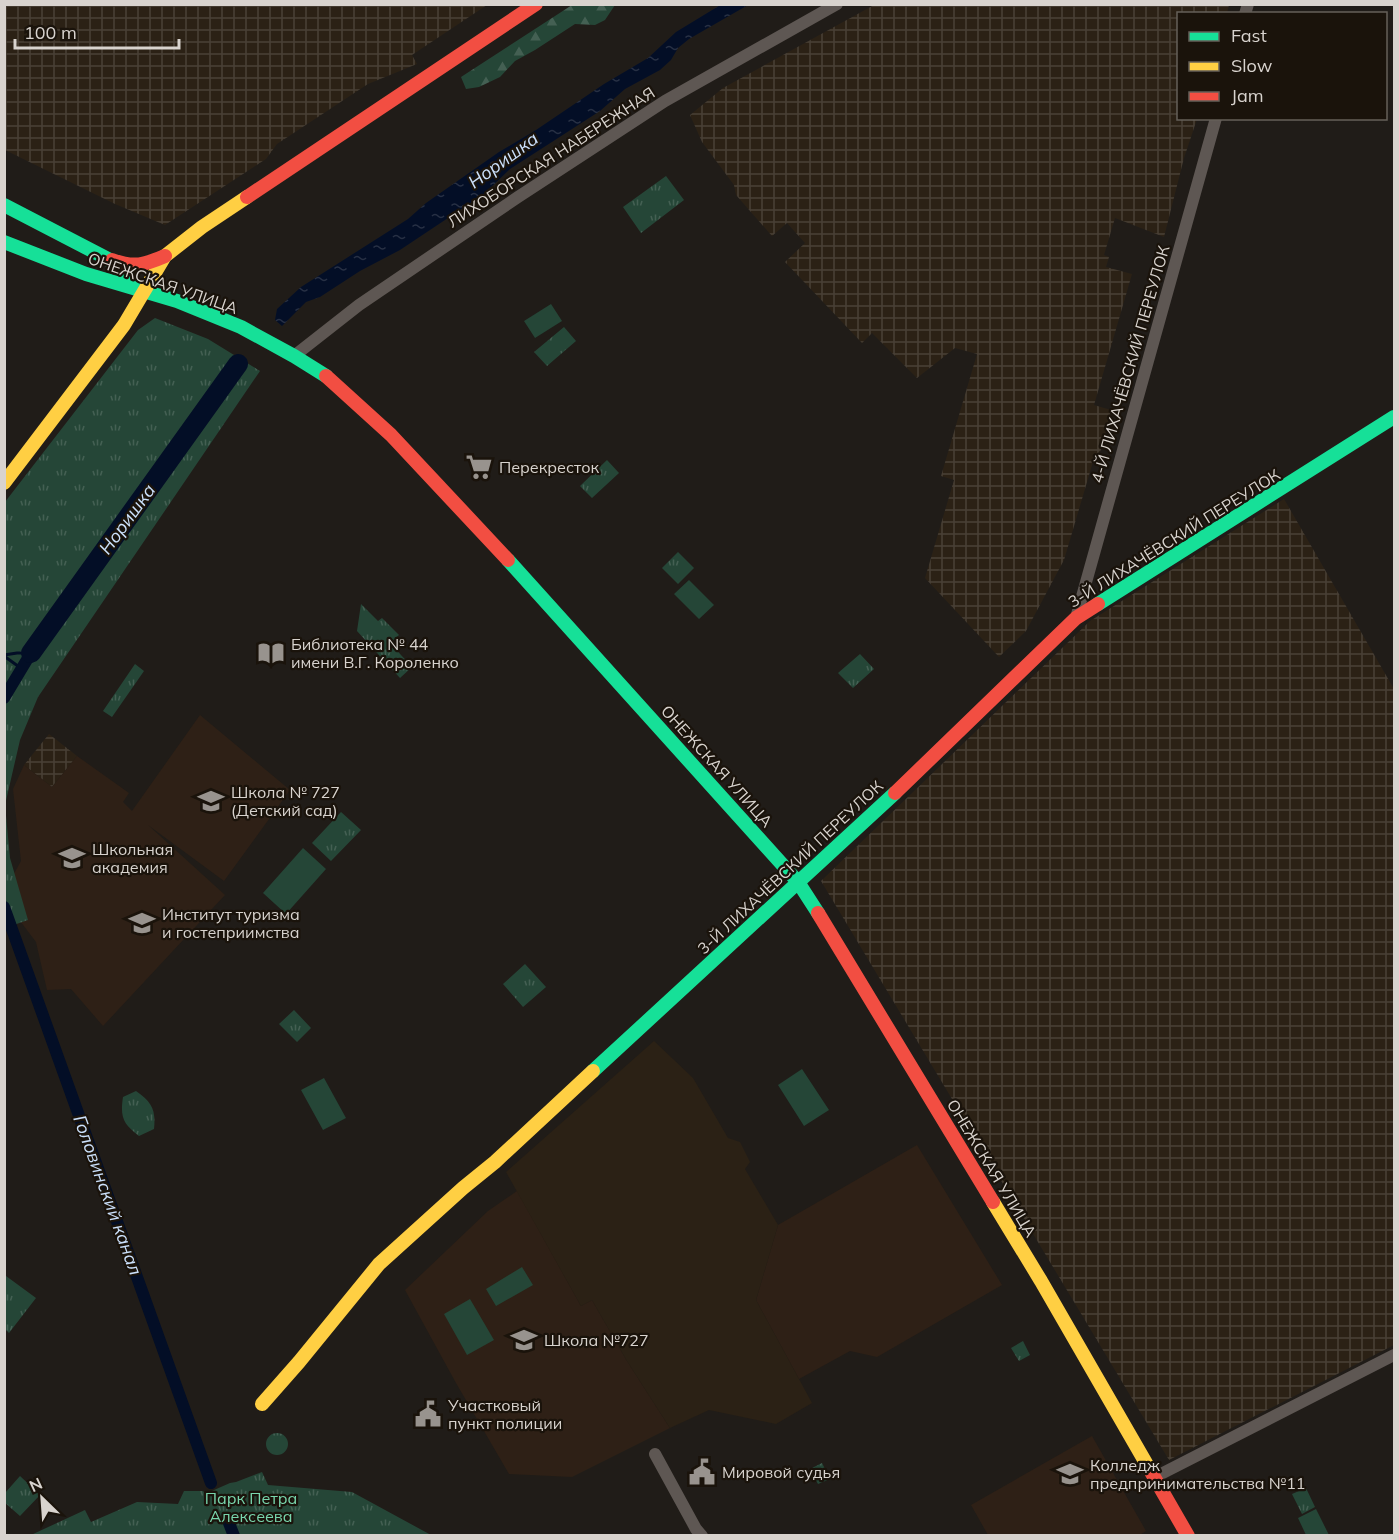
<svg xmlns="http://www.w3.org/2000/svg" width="1399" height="1540" viewBox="0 0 1399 1540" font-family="Mulish,sans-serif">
  <defs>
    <pattern id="industrial-grid" width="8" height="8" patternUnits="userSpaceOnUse" patternTransform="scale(1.5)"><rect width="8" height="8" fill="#2b2115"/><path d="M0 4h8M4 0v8" fill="none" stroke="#494036"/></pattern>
    <pattern id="forest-firs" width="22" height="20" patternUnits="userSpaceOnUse" patternTransform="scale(1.5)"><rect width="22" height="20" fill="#254637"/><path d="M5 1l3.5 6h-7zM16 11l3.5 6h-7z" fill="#446053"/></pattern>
    <pattern id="park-tufts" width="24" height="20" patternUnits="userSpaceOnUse" patternTransform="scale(1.5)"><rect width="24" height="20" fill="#254637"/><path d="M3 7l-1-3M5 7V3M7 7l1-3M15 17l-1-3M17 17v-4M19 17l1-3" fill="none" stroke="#446053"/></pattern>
    <pattern id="water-ripples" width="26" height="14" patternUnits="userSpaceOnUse" patternTransform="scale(1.5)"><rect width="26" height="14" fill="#030e26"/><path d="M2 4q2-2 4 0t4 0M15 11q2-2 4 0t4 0" fill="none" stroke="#273044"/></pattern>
  </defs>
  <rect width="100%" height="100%" fill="#201c18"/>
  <path fill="url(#industrial-grid)" d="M4,5L5,4L487,5L412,55L417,64L368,84L277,144L266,159L165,225L115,204L5,150Z
    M874,5H1229L1227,13L1178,14V118L1197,119L1184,158L1164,237L1115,218L1104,255L1109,257L1106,267L1132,274L1094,405L1111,410L1103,443L1099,455H1095L1064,560L1026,631L999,657L925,578L954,480L941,476L977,354L955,348L917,378L872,333L862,343L785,262L805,243L787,223L772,236L736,195L734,185L702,142L690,115L723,88Z
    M1284,499L1394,689V1345L1169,1460L821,881L1090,621Z
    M49,734L77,756L52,787L24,765Z"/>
  <path fill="#2e2016" d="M200,715L290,790L224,881L148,825L225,895L103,1026L71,989L47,990L36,942L5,901V890L21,861L13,789L24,765L52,787L77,756L129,793L123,802L132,811Z
    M917,1145L1002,1285L877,1357L850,1351L799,1379L756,1300L778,1225Z
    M517,1191L581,1306L592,1300L627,1361L670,1428L572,1477L509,1474L456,1383L405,1290L488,1211Z
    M1092,1436L1146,1531L1138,1536L988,1535L971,1505Z"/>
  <path fill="#2b2115" d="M654,1041L693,1078L728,1138L740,1142L750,1162L745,1169L778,1225L756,1300L812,1403L776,1424L709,1410L670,1428L627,1361L592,1300L581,1306L506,1172Z"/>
  <path fill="#254637" d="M551,304L562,321L535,338L524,321Z
    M689,580L714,605L699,619L674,594Z
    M303,848L326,869L286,914L263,893Z
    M802,1069L829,1110L804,1126L778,1085Z
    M324,1078L346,1118L323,1130L301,1090Z
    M522,1267L533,1285L496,1306L486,1289Z
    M470,1299L494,1340L467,1355L444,1314Z
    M1316,1509L1329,1535H1306L1298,1518Z"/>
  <path fill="url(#forest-firs)" d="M572,5H615L605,20L595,25L575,24L535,50L515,61L500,77L479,87L466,89L461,77Z"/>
  <path fill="url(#park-tufts)" d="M666,176L684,200L641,233L623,207Z
    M155,318L208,339L260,371L38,697L20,740L5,805L10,858L28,920L5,928V502L138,330Z
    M564,327L576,341L547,366L534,352Z
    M607,460L619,473L592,498L580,486Z
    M678,552L694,568L678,584L662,568Z
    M361,604L378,621L382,618L399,635L390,643L412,667L400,678L357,631Z
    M860,654L874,669L853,688L838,673Z
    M135,664L144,671L112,717L103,711Z
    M341,812L361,830L331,861L312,843Z
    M525,964L546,987L523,1007L503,984Z
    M294,1010L311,1028L297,1042L279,1024Z
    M136,1091C152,1102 156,1110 154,1129L139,1136C123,1124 120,1117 123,1097Z
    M6,1276L36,1298L9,1333L5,1329L4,1278Z
    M1023,1341L1030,1355L1019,1361L1011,1348Z
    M266 1444a11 11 0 1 1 22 0a11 11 0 1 1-22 0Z
    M822,1463L830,1479L818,1484L810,1469Z
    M262,1472L268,1485L352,1492L431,1535H31L85,1510L91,1522L137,1502L178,1504L184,1491H203L205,1494L230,1483L236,1482Z
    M20,1476L40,1495L20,1516L4,1502L5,1493Z
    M1306,1488L1315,1507L1302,1514L1292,1494Z"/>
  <path fill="url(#water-ripples)" d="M722,4L748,5L689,39L678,48L671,60L660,70L625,89L600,111L510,169L484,194L400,250L360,271L320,297L306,302L282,326L275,320L277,309L301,287L408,219L426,203L499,152L536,130L604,84L648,58L676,32Z"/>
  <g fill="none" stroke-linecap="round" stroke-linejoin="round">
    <path stroke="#030e26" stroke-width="3" d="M4,655L17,653H31
      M4,656L22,669"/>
    <path stroke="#030e26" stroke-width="12" d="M4,698L31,653
      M4,907L211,1483
      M229,1523L234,1536"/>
    <path stroke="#030e26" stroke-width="20" d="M31,653L238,364"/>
    <path stroke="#5e5753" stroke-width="12" d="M1245,14L1248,4
      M294,356L359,305L518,197L665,101L837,4
      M1076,618L1216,118
      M655,1454L696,1529L702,1536
      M1155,1477L1394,1355"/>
    <path stroke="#16e098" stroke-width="14" d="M4,205L108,259L140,288
      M4,242L86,274L177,301L241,327L294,356L326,376
      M508,560L798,882L818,913
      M1098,604L1394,417
      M593,1071L895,793"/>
    <path stroke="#ffcf43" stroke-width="14" d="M4,483L124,325L165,256L202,227L247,197
      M993,1202L1041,1281L1150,1470
      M262,1404L299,1362L379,1264L463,1188L495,1162L593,1071"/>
    <path stroke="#f24e42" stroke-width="14" d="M247,197L536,4
      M112,260C134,268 144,265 165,256
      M326,376L391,435L508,560
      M895,793L1076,618L1098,604
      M818,913L993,1202
      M1150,1470L1188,1536"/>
  </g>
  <defs>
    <g id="supermarket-bare" transform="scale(2.07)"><path d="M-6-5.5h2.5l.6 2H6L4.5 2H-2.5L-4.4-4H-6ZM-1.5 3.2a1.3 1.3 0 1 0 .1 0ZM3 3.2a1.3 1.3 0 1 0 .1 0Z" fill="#98938e" stroke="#1a130b" stroke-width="2.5" paint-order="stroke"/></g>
    <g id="library-bare" transform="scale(2.07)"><path d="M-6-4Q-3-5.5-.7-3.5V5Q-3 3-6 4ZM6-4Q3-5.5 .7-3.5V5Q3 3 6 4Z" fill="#98938e" stroke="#1a130b" stroke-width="2.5" paint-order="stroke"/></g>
    <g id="school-bare" transform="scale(2.07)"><path d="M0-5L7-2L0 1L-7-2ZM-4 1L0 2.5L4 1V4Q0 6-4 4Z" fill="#98938e" stroke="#1a130b" stroke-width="2.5" paint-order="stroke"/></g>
    <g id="university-bare" transform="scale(2.07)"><path d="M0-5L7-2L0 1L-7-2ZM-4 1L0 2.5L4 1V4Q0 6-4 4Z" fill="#98938e" stroke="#1a130b" stroke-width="2.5" paint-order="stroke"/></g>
    <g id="civic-bare" transform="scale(2.07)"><path d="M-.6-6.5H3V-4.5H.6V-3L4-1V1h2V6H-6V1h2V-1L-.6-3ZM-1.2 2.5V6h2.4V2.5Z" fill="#98938e" stroke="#1a130b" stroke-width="2.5" paint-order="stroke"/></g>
  </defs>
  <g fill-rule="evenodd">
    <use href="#supermarket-bare" x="479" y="467"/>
    <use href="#library-bare" x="271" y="653"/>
    <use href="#school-bare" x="211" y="801"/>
    <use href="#school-bare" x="72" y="858"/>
    <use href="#university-bare" x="142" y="923"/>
    <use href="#school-bare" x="524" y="1340"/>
    <use href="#civic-bare" x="428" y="1414"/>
    <use href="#civic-bare" x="702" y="1472"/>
    <use href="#university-bare" x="1070" y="1474"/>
  </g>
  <g text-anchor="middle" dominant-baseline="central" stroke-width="4.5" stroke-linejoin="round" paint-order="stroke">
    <g font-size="16" fill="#d8d3ce" stroke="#1a130b">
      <text transform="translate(551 157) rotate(-33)">ЛИХОБОРСКАЯ НАБЕРЕЖНАЯ</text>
      <text transform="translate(163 283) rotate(19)">ОНЕЖСКАЯ УЛИЦА</text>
      <text transform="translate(1130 364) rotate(-74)">4-Й ЛИХАЧЁВСКИЙ ПЕРЕУЛОК</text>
      <text transform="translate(1174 538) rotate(-32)">3-Й ЛИХАЧЁВСКИЙ ПЕРЕУЛОК</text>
      <text transform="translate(717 766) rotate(48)">ОНЕЖСКАЯ УЛИЦА</text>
      <text transform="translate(790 867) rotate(-43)">3-Й ЛИХАЧЁВСКИЙ ПЕРЕУЛОК</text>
      <text transform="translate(992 1168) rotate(59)">ОНЕЖСКАЯ УЛИЦА</text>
    </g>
    <g font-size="16" fill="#d8d3ce" stroke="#1a130b" text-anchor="start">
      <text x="499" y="467">Перекресток</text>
      <text x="291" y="644">Библиотека № 44<tspan x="291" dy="18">имени В.Г. Короленко</tspan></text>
      <text x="231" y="792">Школа № 727<tspan x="231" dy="18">(Детский сад)</tspan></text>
      <text x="92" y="849">Школьная<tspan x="92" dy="18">академия</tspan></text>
      <text x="162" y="914">Институт туризма<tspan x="162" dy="18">и гостеприимства</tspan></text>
      <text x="544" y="1340">Школа №727</text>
      <text x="448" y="1405">Участковый<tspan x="448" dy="18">пункт полиции</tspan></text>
      <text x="1090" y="1465">Колледж<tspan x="1090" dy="18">предпринимательства №11</tspan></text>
      <text x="722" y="1472">Мировой судья</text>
    </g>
    <g font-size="16" fill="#79d6ad" stroke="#1a130b">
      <text x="251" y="1498">Парк Петра<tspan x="251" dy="18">Алексеева</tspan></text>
    </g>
    <g font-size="18" font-style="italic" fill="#cce1fc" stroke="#1a130b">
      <text transform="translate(503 160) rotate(-36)">Норишка</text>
      <text transform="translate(127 519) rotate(-54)">Норишка</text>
      <text transform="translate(108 1195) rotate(70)">Головинский канал</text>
    </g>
  </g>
  <rect width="1399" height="1540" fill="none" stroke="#d8d3ce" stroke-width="12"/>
  <rect x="1177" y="12" width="210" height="108" fill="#1a130b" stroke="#666059" stroke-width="1.5"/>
  <rect x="1189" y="32" width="30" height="9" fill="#16e098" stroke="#666059" stroke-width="1.5"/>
  <text x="1231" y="42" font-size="18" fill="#d8d3ce">Fast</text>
  <rect x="1189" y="62" width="30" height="9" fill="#ffcf43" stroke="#666059" stroke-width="1.5"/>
  <text x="1231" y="72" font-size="18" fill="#d8d3ce">Slow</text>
  <rect x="1189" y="92" width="30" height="9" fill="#f24e42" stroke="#666059" stroke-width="1.5"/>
  <text x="1231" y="102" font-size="18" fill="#d8d3ce">Jam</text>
  <g transform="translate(42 1498) rotate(335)" stroke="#1a130b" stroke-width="4.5" paint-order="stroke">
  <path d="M0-4.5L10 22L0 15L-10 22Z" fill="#d8d3ce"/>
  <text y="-9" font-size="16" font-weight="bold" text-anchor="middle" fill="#d8d3ce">N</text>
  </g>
  <path d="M15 39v9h164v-9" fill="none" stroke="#d8d3ce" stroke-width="3"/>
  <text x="24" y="39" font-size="18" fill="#d8d3ce" stroke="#1a130b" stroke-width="4.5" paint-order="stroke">100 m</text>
</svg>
